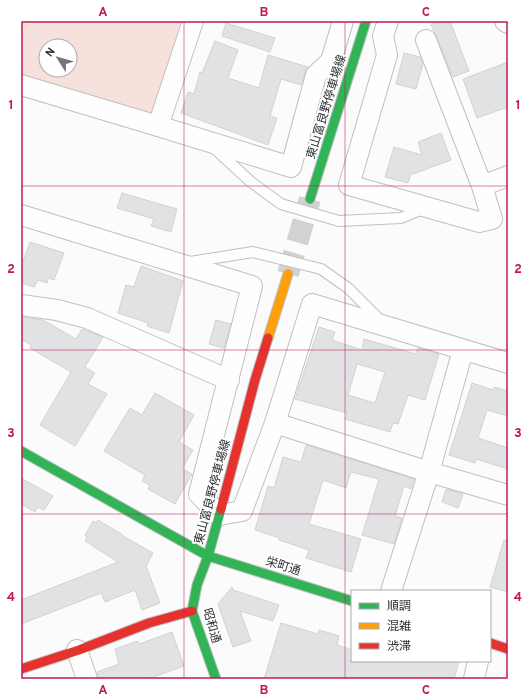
<svg xmlns="http://www.w3.org/2000/svg" width="529" height="700" viewBox="0 0 529 700" font-family="Overpass,'Noto Sans JP',sans-serif">
  <rect width="100%" height="100%" fill="#fbfbfc"/>
  <path fill="#f7e1dc" fill-rule="evenodd" d="M21,21H182L151,115L21,74ZM46,46H70V70H46Z"/>
  <path fill="#e1e2e4" stroke="#d2d2d4" fill-rule="evenodd" d="M439,21H450L469,71L453,77L431,24Z
    M226,23L275,38L270,52L222,36Z
    M215,41L238,50L228,78L259,88L268,55L308,67L305,72L301,85L281,79L270,116L277,118L268,145L181,113L188,92L194,94L200,72L202,73Z
    M404,53L420,57L423,64L416,89L396,84Z
    M508,62V107L477,118L463,79Z
    M441,133L451,160L413,174L411,173L408,183L385,177L394,147L422,155L418,142Z
    M122,193L177,209L171,232L151,226L154,219L117,208Z
    M30,242L64,253L54,280L48,278L47,283L38,280L34,287L21,283V267Z
    M141,266L183,281L169,333L147,326L148,323L118,313L126,285L134,287Z
    M21,317L43,320L76,339L82,329L103,337L85,367L95,373L88,384L107,394L75,446L40,425L71,372L30,348L31,345L21,339Z
    M216,320L231,324L224,348L209,344Z
    M319,327L335,332L332,340L362,350L364,339L416,354L418,348L439,354L425,400L408,395L398,424L393,423L390,432L345,419L347,413L295,399ZM357,364L385,372L375,403L348,395Z
    M472,383L493,390L494,387L508,391V416L487,410L478,438L508,448V469L476,459L475,463L449,455Z
    M155,393L194,415L179,442L193,450L182,469L192,474L175,504L148,489L150,485L142,481L145,475L104,451L130,408L142,415Z
    M306,445L414,479L411,489L404,486L395,516L402,518L394,544L362,535L379,479L351,472L346,488L323,480L309,524L361,539L351,572L306,558L309,550L279,540L280,538L255,530L268,486L274,488L283,457L301,462Z
    M21,478L53,496L44,510L38,507L35,512L21,504Z
    M446,489L463,494L458,508L442,502Z
    M98,520L123,535V536L153,553L146,566L160,603L142,610L135,590L105,602L101,593L21,624V600L118,562L85,541L87,537L85,535L93,521L96,523Z
    M504,540L508,541V592L490,587Z
    M232,587L233,590L279,605L273,621L240,611L251,641L233,647L218,604Z
    M281,623L318,634L319,630L339,636L337,645L352,650V661H459L454,679H264Z
    M172,632L184,666L148,679H98L97,672L119,664L115,649L138,641L139,644Z"/>
  <g fill="none" stroke-linecap="round" stroke-linejoin="round">
    <path stroke="#d2d2d4" stroke-width="22" stroke-dasharray="22 11" stroke-linecap="butt" d="M288,274L310,199"/>
    <g stroke="#bfc0c2" stroke-width="12">
      <path id="lane" d="M214,148L251,182L281,204L339,221L401,218L425,208
        M190,262L253,252L321,269L348,288L381,321"/>
    </g>
    <g stroke="#bfc0c2" stroke-width="22">
      <path id="street" d="M388,21L383,36L387,55L349,185L479,222L492,219L482,186L426,40
        M505,21L508,23
        M21,85L158,126L291,167L316,75L331,61L343,21
        M158,126L193,21
        M482,186L508,176
        M21,215L252,286L199,494L219,515L242,511L275,423L312,304L508,363
        M21,305L57,310L87,318L229,380
        M275,423L429,472L508,495
        M391,591L429,472L463,350
        M77,650L87,679
        M474,679L478,661"/>
    </g>
    <g stroke="#bfc0c2" stroke-width="11">
      <path id="fast" d="M310,199L366,21
        M21,451L208,556L221,509
        M216,679L192,611L197,585L208,556L352,601"/>
    </g>
    <g stroke="#bfc0c2" stroke-width="11">
      <path id="slow" d="M268,338L288,274"/>
    </g>
    <g stroke="#bfc0c2" stroke-width="11">
      <path id="jam" d="M221,509L255,380L268,338
        M490,643L508,649
        M21,669L79,650L149,623L192,611"/>
    </g>
    <use href="#lane" stroke="#fefeff" stroke-width="10"/>
    <use href="#street" stroke="#fefeff" stroke-width="20"/>
    <use href="#fast" stroke="#30b455" stroke-width="9"/>
    <use href="#slow" stroke="#ff9f0a" stroke-width="9"/>
    <use href="#jam" stroke="#e5322d" stroke-width="9"/>
  </g>
  <path fill="none" stroke="#c2185b" stroke-width="1" stroke-opacity="0.55" d="M184,21V679M345,21V679M21,186H508M21,350H508M21,514H508"/>
  <g text-anchor="middle" dominant-baseline="central" stroke-width="3.5" stroke-linejoin="round" paint-order="stroke">
    <g font-size="12" fill="#2e3034" stroke="#fff">
      <text transform="translate(327 107) rotate(-73)">東山富良野停車場線</text>
      <text transform="translate(213 492) rotate(-75)">東山富良野停車場線</text>
      <text transform="translate(283 567) rotate(17)">栄町通</text>
      <text transform="translate(211 626) rotate(74)">昭和通</text>
    </g>
  </g>
  <rect width="529" height="700" fill="none" stroke="#ffffff" stroke-width="44"/>
  <rect x="351" y="590" width="140" height="72" fill="#ffffff" stroke="#abacae"/>
  <rect x="359" y="603" width="20" height="6" fill="#30b455" stroke="#abacae"/>
  <text x="387" y="610" font-size="12" fill="#2e3034">順調</text>
  <rect x="359" y="623" width="20" height="6" fill="#ff9f0a" stroke="#abacae"/>
  <text x="387" y="630" font-size="12" fill="#2e3034">混雑</text>
  <rect x="359" y="643" width="20" height="6" fill="#e5322d" stroke="#abacae"/>
  <text x="387" y="650" font-size="12" fill="#2e3034">渋滞</text>
  <g transform="translate(58 58) rotate(307)"><circle r="19" fill="#ffffff" stroke="#abacae"/>
  <path d="M0-3L7 15L0 10L-7 15Z" fill="#76777a"/>
  <text y="-6" font-size="11" font-weight="bold" text-anchor="middle" fill="#2e3034">N</text>
  </g>
  <rect x="22" y="22" width="485" height="656" fill="none" stroke="#c2185b" stroke-width="1.5"/>
  <g font-size="13" text-anchor="middle" font-weight="bold" fill="#c2185b">
    <text x="103" y="16">A</text>
    <text x="264" y="16">B</text>
    <text x="426" y="16">C</text>
    <text x="11" y="109">1</text>
    <text x="518" y="109">1</text>
    <text x="11" y="273">2</text>
    <text x="518" y="273">2</text>
    <text x="11" y="437">3</text>
    <text x="518" y="437">3</text>
    <text x="11" y="601">4</text>
    <text x="518" y="601">4</text>
    <text x="103" y="694">A</text>
    <text x="264" y="694">B</text>
    <text x="426" y="694">C</text>
  </g>
</svg>
